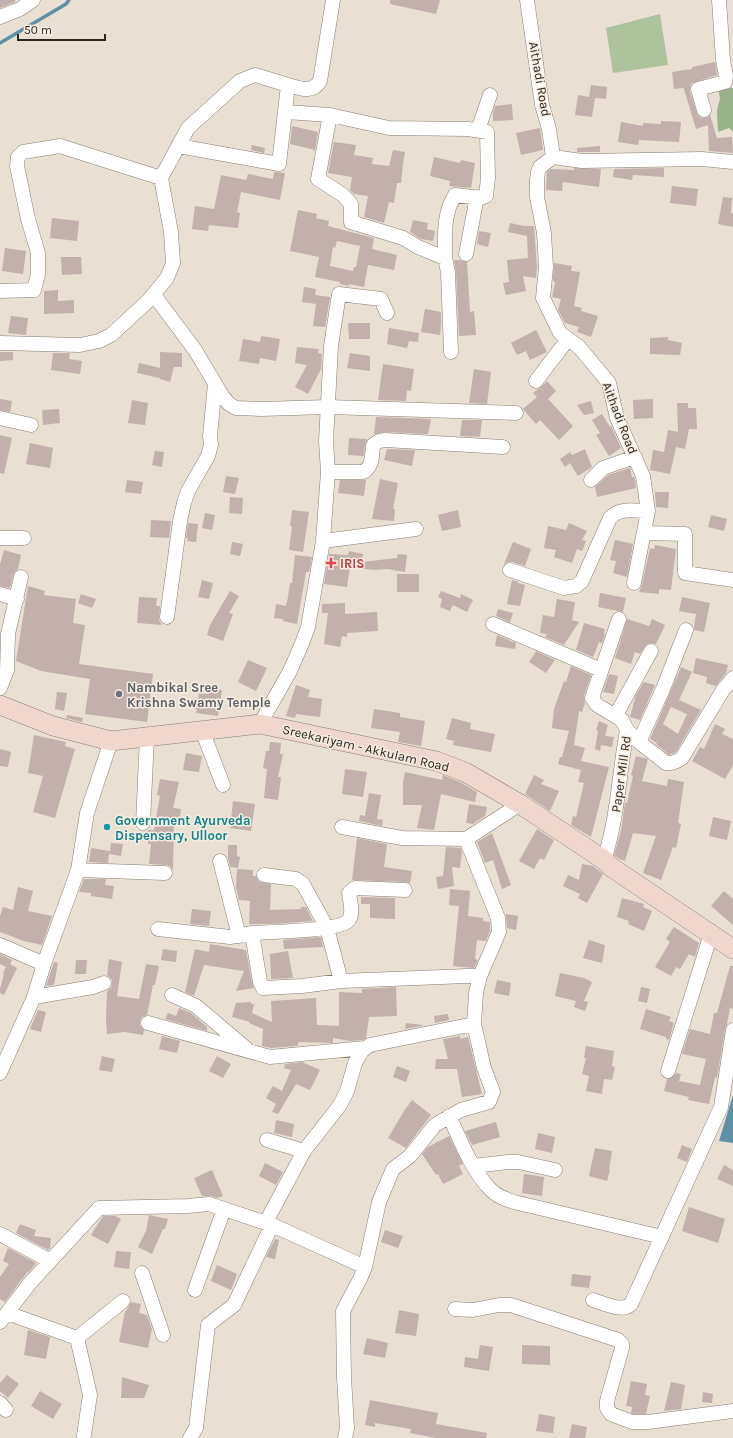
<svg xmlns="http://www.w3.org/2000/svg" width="733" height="1438" viewBox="0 0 733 1438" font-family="Karla,sans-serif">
  <rect width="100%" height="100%" fill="#e9dfd2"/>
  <path fill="#acc39c" d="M660,14L668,65L613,73L606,28Z"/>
  <path fill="#9ab289" d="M733,88V132L729,128L718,132L717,111L720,98L718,89Z"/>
  <path fill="#5e90a6" d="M733,1095V1143L719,1141Z"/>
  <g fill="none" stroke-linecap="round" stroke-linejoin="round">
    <path stroke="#5e90a6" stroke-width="3.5" d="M0,43L66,4L69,0"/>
  </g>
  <path fill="#c1b0ab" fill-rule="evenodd" d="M0,0H15V2L0,8Z
    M390,0H440L436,14L390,4Z
    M715,62L717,75L692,83L690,86V91L698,116L702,118H706L710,115L717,138L732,137L733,153L709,151L708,125L696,129L683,86V88L674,89L672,72L692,69V67Z
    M591,85L607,87L606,99L595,98L592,117L575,115L578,95L589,97Z
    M512,104L513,120L493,121V113L495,106Z
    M661,121L681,122L679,142L639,140L638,145L618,142L621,122L643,126V123L661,124Z
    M292,126L318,132L315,150L290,144Z
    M540,128L543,150L521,155L516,133Z
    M334,142L356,145L354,155L373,158L372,164L389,166L393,150L405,152L403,163L401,183H397L394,203L389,202L384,223L364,217L368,196L354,194L350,190L352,177L328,173Z
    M252,145L265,148L264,153L251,150Z
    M600,146V152H577V148Z
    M434,157L460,163L461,160L475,163L471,188L449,186L450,181L430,176Z
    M574,168L601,169L599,187L563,182L562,191L546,190L547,172L551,169L574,170Z
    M664,168V177L633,175L632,180L613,177L614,169Z
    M274,172L285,173L280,200L241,192L237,212L240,213L238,228L209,225L208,231L192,229L195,206L214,209L221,175L246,180L248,174L273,179Z
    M672,186L698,189L696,206L670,203Z
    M723,197L732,198L731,213H733V227L718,224Z
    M298,210L317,214L316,218L329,221L328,226L374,238L372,249L397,255L394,270L368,265L364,287L349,284V286L340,284V282L315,277L319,257L290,251ZM337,241L360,246L356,267H354L353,271L330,266L333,247L335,248Z
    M52,218L79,221L77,241L50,238Z
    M413,220L428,223L427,229L435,231L433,241L421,239L410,232Z
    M510,223L524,226H534L537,267L536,278L523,276L526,291L506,295L503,283L509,282L507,260L528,258L527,236L508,232Z
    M479,231L491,233L488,247L477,244Z
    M5,248L26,251L23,274L2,271Z
    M61,257H81L82,274L62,275Z
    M454,260H460L467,262L470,312L474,311L476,335L459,336L456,272Z
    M554,263L572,266L571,271L580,272L574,306L582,308L581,311L598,316L591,337L577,332L579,327L565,323L558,310L561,299L552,297L555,283L553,280Z
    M304,287L316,289L315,295L330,297L325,327L313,326L316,304L302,302Z
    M58,290V301L74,300V313L44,314V291Z
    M425,309L441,312V324L440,335L421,332Z
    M11,316L28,318L26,335L8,333Z
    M348,323H370V339H349Z
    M389,328L419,333L418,342L409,341L407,348L387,344Z
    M536,330L547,352L530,360L526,351L517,355L511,343Z
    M261,336L280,339L276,361L260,358L259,364L239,361L243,339L260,342Z
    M668,337V340L682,343L680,355L650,354V338Z
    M297,347L319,349L318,353L322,354L321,369L308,394L295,387L307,365L295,363Z
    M0,352H13V360L0,361Z
    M160,352L182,353V367H174L170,382L160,379V378L137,373L139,363L160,368Z
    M53,353H70L69,359L82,361L80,374L51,370Z
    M350,353L370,356V371L347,368Z
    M383,364L414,369L411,391L407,390L406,401L378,400Z
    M474,369L491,372L487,404L469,403Z
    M547,381L556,391L548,399L573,426L559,440L540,420L536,424L523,409L537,397L533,393L542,386Z
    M0,399L12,401L10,412L0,410Z
    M653,399V418L634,419L633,400Z
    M132,400L148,403L145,425L128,423Z
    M591,401L594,413L584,415L577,405Z
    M677,403H688V408H696L697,429H689L685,449L676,447L670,474L650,470L653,450L664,452L668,430L678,432Z
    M59,409L60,423L43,425L42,410Z
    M602,414L610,427L611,426L621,448L609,456L596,435L600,433L592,420Z
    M376,417L431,419L428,434L385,432L374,434Z
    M462,420H482L480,437L460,436Z
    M0,435L12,438L4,474L0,473Z
    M349,438L367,439L365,444L364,456L348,455Z
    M30,443L53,448L50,468L26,464Z
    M387,449L415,450L412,466L384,460Z
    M585,449L592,467L578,476L570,463L565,467L560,459L570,452L572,455Z
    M155,451L164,452L162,467L152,465Z
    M630,468L632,477H634L635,478L636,488L597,497L595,487L608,475Z
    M226,476L239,478L235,494L223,492Z
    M380,479L398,483L393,509H395L394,521L372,519Z
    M127,480L143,482L141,494L125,492Z
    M340,480H366L364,496L338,493Z
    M655,492H669L668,508L656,507Z
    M230,497L243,498L242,514L229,513Z
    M292,510L309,512L303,552L289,550L292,526H290Z
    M458,510L461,527L442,531L438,515Z
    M205,513L215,515L212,530L202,528Z
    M711,515L727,519L724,531L708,527Z
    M151,520L171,521L169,538L150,537Z
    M188,523L198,524L196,542L187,541L188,538H186Z
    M569,523L587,531L582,540L586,541L582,551L577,549L572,563L554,557L556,550L544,548L548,526L566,530Z
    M615,540L633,544L627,577L613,573L616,561L610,560Z
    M232,542L243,544L240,556L230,554Z
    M513,542L531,549L525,566L512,562H508L504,564Z
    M655,545L676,549L671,590L659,589V594L639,592L642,585L650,548L654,549Z
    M4,550L21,555L18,569L13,575L10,588L0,586V564Z
    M349,551L363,554L362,562L397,558L398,554L407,555L405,572L387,569L374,570L350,567L347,587L324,584L329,554L348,555Z
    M295,555L312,557L309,572H306L297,624L283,621V619L274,618L276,604L286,606V603H287L290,583H292Z
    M397,574H419V592H397Z
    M202,580L213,583L209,599L198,597Z
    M512,580L518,582V583L525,585L520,606L507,604Z
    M28,586L45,591L44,595L76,599L73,623L85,625L79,664L153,674L147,722L85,714L90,679L41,671L16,661Z
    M230,591L239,596L229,613L233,614L223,641L207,635L210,625Z
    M441,591L460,598L461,594L473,600L467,612L453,605L450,611L440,607L442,599L438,597Z
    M600,593L626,598L623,612L598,607Z
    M81,594L96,599L92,608L78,603Z
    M139,597L157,598L156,606H160L159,620L162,625L137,623Z
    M682,597L710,603L704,632L694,630V627L696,614L679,611Z
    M557,599L575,602L572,620L579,622L564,645L545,637L547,634L540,633L543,615L554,617Z
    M345,603V614L377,612L378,631L347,633V637L342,636L340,647L324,644L328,613H322V604Z
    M498,609L513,613L510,622L496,616Z
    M627,619L649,626L652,619L665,625L656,644L651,643L647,644L640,654L635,652L631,664L615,658Z
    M584,623L605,629L604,633L605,634L602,643L599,642L593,657L576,650Z
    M497,635L516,643L515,649L495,646Z
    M536,651L555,660L546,673L529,662Z
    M696,658L728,665L726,673L716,686L706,683L707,677L693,673Z
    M248,660L267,668L256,691L238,682Z
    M571,666L591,675L584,696L585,703L582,712L579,711L574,745L585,748L581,761L609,767L591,837L571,825L573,816L576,817L584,783L578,782L581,770L558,764L560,757H562L569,731L552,728L554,709L564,681L566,682Z
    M681,667L692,672L679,700L701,710L676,752L669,755L656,744L657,743L650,739ZM671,707L687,714L678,734L663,724Z
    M609,674L618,676L614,694L603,692Z
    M644,682L655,685L640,720L630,717L636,695Z
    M296,685L310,690L308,697L322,699L320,717L296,714L295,718L286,716Z
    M208,688L222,690L218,716L196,713L199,693L207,694Z
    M57,692L67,693L64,711L55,709Z
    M374,709L400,713V717L425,721L421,746L398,742L400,732L371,728Z
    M67,715L83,718L82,722L66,718Z
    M452,718L471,723L470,729L495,734L491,752L453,745L454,741L446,739Z
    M599,721L608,725L605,736L614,737L612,747L601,745L600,751L595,749L598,731L596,730Z
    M715,724L725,729L722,734L733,739V765L725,779L692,761L700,747L704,749Z
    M34,735L66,742L65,746L75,749L55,818L33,812L43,776L28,773Z
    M270,742L281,743L280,754H283L278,777H281L278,800L264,798L267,769L263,768L266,751H269Z
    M0,749L11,752L8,767L0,766Z
    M186,753L202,756L199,772L183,770Z
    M636,756L648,759L642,781L667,786L668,779L684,782L678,823L681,824L676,848L673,847L661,880L643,873L656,836L633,833L625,861L619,859L614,855L621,831L625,803H627L633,776L631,775Z
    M345,769L367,772L363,797L342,794Z
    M405,772L442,780L443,775L460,782L477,792L475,802L441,794L434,830L417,828L422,805H403V782Z
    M534,775L544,780L541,784L559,791L550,811L525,794Z
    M160,779L179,782L173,808L181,809L179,823L174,822L173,870L170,866L166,865L149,864L151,844H148V830H154L160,796L157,795Z
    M369,793L381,795L377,819L383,820L382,826L359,821L360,815L365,816Z
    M233,801L255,804L251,831L230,828Z
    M469,804L487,807L485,816L473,824L466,823Z
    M713,817L731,821L727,840L709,836Z
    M537,829L554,840L544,860L540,858L534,869L519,861Z
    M492,833L511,885L502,889L493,860L485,863L477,842Z
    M357,838L387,844L384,867L412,871L410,883L405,882L352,880Z
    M111,843L123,844L121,856L109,854L108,863L89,862L91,848L110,851Z
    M228,845H237V856L240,857L238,868L230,867L228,858Z
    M446,847L461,848L462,852L460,868L452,867L454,886L438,889L436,877L443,876Z
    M582,864L593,866L603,874L587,903L578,898L580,894L563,886L568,875L579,880Z
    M237,869L253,870V876H256L259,882L271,884L270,910L301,909V907H306L313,921L272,924H249L250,901L239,900L236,888Z
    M84,879H106L105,885L114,886L112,899L91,896V893L79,892Z
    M18,887L33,891L28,911L52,916L42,945L24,941L0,932V916L3,907L13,910Z
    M450,889L470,891L468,916L483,918V921L490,922V931L486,941L477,940L475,959L478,960L474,968L453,966L459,906L449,905Z
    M724,891L733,899V925L711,906Z
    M361,897L395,898V919L370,918V904H361Z
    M622,898L644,904L643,907L652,911L644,931L628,924L629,921L617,917Z
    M192,909L211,911L209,926L190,924Z
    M506,914L518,916L516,930L507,928Z
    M674,927L699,943L695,957L689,954L680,969L676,967L671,976L655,967L670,942L666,939Z
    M321,937L323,947L284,949L283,940Z
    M589,940L605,945L602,963L583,958Z
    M210,944L246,950L252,983L254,988L236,991L244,971L204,965L194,996L185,992L195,949L209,952Z
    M163,949L177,951L176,962L161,960Z
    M288,951L293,978L271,979L270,954Z
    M0,954L12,960L10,964L17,968L4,995L0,993V989L4,974L3,973L6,967L0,964Z
    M109,959L122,962L117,996L139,999L146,964L159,966L155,985H153L147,1015L142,1017L140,1021V1025L144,1030L143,1035L125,1032L107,1034L106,1019L107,991L111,988L112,984V980L107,975Z
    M76,960H87L86,974H75Z
    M54,962L58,963L54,985L46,986Z
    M730,966H733V1009L730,1008L727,1024L725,1029L717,1078L715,1077L709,1104L688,1100L689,1097L664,1091L667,1079L673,1077L676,1073L681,1074L679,1081L700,1085L706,1059L682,1054L690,1029L710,1034L714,1013H717Z
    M560,973L584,978L592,982L584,1001L588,1002L585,1011L574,1007L576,1001L555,996Z
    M497,980L511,983L509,996L494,993Z
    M396,987L397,1016L369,1017L366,1038L363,1040L350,1041L333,1038V1043L299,1042L297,1046L271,1048L262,1046L263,1029L249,1023L250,1022L232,1017L236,1003L251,1002V1004H254L252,1013L272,1022L271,1001L316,998L317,1025L339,1026V992L362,993V989Z
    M641,987L650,989L647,1003L638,1001Z
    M179,1008L191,1013L207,1027V1031L165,1019L168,1013L176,1016Z
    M646,1009L671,1017L669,1021L674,1023L669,1040L666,1039V1037L640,1029Z
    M38,1010L46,1012L41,1032L30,1029Z
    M448,1014L449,1020L435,1023L434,1016Z
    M406,1023L423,1025L422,1026L405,1029Z
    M162,1036L180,1041L177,1053L159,1049Z
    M460,1036V1039L468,1037L482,1094L462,1097L457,1069H435L436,1059H448L443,1039Z
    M586,1046L614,1051L612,1066L615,1067L612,1080L604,1079L602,1094L586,1091L589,1076L582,1074L586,1058H584Z
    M102,1056L115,1059L112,1072L99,1070Z
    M217,1056L231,1064L223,1078L209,1071Z
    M302,1062L320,1070L310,1090L296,1084L278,1114L272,1112L276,1104L266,1098L273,1086L282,1091L291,1070L284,1068L285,1064Z
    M397,1066L410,1071L406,1082L393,1077Z
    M412,1100L431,1115L406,1148L388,1138L404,1111Z
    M276,1120L294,1124L292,1137L274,1133Z
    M496,1122L500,1137L472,1145L465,1131Z
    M538,1133L555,1137L552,1153L535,1149Z
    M449,1136L463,1164L459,1166L463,1174L443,1184L438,1174L436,1175L422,1154L428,1147Z
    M682,1145L692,1149L687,1162L677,1158Z
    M595,1148L612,1151L609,1169H610L607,1181L589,1176Z
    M265,1163L283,1172L276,1185L259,1176Z
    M724,1165L733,1170V1186L717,1179Z
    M212,1170L223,1196L217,1198L211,1196H202L194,1178Z
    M524,1174L544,1177L542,1196L522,1193Z
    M689,1207L725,1219L718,1243L682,1231Z
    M149,1215L168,1219L165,1229H163L152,1254L138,1247L146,1231Z
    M103,1216H115L121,1219L108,1244L91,1235Z
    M20,1224L36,1230L34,1236L51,1238L50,1248L48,1250L16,1233Z
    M385,1230L403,1236L398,1248L381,1242Z
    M275,1239L279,1240L275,1259L266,1257Z
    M8,1248L36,1263L29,1272L28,1271L5,1302L0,1299V1277L9,1264L3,1261Z
    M116,1251L131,1252L129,1269L114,1267Z
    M217,1265L237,1274L231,1290L211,1281Z
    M572,1274L591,1276L589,1288L571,1286Z
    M131,1302L141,1304L139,1313L147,1315L152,1329L148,1348L119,1342L125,1311H126Z
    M399,1310L419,1314L416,1336L395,1333Z
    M28,1330L50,1337L46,1359L24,1355Z
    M367,1338L388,1343L385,1358L363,1354Z
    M480,1345L493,1347L489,1371L464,1367L465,1357L478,1359Z
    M522,1345L550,1346V1365L522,1364Z
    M7,1375L19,1384L8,1398L0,1391V1383Z
    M122,1377L149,1385L144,1398H121Z
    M631,1381L647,1384L645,1395L650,1396L646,1414H634L631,1413L632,1407L626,1406Z
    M671,1382L685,1385L681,1409L664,1411Z
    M40,1391L62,1404L53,1419L31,1406Z
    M703,1392L713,1394L712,1403L702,1402Z
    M370,1400L438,1413L436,1424L487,1433L486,1438H436L410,1433L411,1429L375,1423V1427L365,1425Z
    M539,1414L555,1417L553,1433L536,1431Z
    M572,1424L587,1427L585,1438H569Z"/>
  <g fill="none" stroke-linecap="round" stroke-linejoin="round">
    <g stroke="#877e72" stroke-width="15">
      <path id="street" d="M527,0L542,105L549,129L553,157L582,161L702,159L733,162
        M0,17L20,9L33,0
        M704,110L698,89L725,82L726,76L723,60L719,0
        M286,112L330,115L389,128L468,129L487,132L488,178L486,196L481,198L455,195C443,214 445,236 445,258
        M330,115L318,179L343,195L351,204V222L403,238L418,247L445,258L448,272L451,352
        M478,130L490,95
        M178,146L279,164L288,85C300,88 312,94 320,81L333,0
        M553,157L540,167L538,172L537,180V197L544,233L546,267L543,298L560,333L579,347L609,383L617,418L643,476L648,511L634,583
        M161,178L188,128L240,81L255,75L288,85
        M466,254L477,197
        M0,291L34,290L38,274V253L28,219L17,166L18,157L23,152L60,146L161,178L171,232L173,263L167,278L148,301L111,335L99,341L80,345L0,343
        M154,295L195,350L223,397L229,404L236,408L261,409L328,407L516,413
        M536,381L568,339
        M0,418L31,425
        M328,472H363C373,467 372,455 373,445L379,441L385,440L503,447
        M591,480L603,468L635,457
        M645,533L685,534V573L733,580
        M0,538H24
        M323,541L416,529
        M510,570L564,588L576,586L582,581L610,518C620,507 634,511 648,511
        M0,594L17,599
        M167,617L180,521L184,503L188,491L208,456L211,445L210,436L215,384
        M619,619L592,698L597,705L622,720L627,730
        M493,624L601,670
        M0,688L7,670L8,634L21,577
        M616,715L651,651
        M260,724L290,671L303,641L308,627L323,541L328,472L326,441L331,346L339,294L381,299L387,313
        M202,730L223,785
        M639,742L663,689L686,630
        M143,823L147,737
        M342,827L402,838L466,839
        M604,860C618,817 619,773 627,730L639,742L666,763C673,764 677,761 682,758L723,690L733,678
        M220,861L239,936
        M78,870L165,873
        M264,875L296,879L303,884L327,928L341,981
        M158,929L230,937L252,933L260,982L263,988L302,986L341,981L467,976H480
        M252,933C269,932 338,931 348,921C354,915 350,901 349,893L355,888L405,890
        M0,945L44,964
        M172,995L196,1006L247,1049
        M34,997L93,987L104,983
        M148,1023L270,1057L365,1048
        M668,1071L711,934
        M0,1073L34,997L44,964L78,870L87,813L111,741
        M449,1116C461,1141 471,1169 490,1189C496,1196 505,1199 514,1202L662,1237
        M267,1140L304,1151L340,1105L347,1091L355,1063L362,1051L370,1045L474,1024
        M474,1166L508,1162H518L555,1170
        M266,1222L304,1151
        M0,1234L50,1261
        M142,1273L163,1335
        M195,1290L224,1209
        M593,1300C603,1303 623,1313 631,1304L721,1107L733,1030
        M455,1309L473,1310L499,1305H511L618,1340L622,1344V1348L607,1401V1408L611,1414L632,1422H648L733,1411
        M7,1313L77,1338L123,1301
        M0,1322L30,1283L99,1208L188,1206L209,1204L272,1225L365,1267
        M77,1338L90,1395L84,1435
        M0,1403L6,1410
        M190,1438L196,1428L208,1325L234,1305L272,1225
        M345,1438L347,1428L344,1377L343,1311L360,1279L365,1267L379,1202L393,1169L410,1156L435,1125L461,1110L489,1102L493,1092L484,1068L474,1024L476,993L480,976L499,932L498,918L466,839L520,804"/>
    </g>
    <g stroke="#877e72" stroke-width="20">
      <path id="secondary" d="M0,705L53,726L111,741L260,724L436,761L465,772L520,804L604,860L611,867L733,949"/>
    </g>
    <use href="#street" stroke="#fff" stroke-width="14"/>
    <use href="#secondary" stroke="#f0d7ce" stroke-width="19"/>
  </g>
  <path fill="#e0444e" stroke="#f6ecdf" stroke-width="1.5" d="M329 557h4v4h4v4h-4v4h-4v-4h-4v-4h4z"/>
  <circle fill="#6b7280" stroke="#f6ecdf" stroke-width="1.5" cx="119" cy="694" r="4"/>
  <circle fill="#0f9aa8" stroke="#f6ecdf" stroke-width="1.5" cx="107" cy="827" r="4"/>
  <g text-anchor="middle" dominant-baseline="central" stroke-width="3" stroke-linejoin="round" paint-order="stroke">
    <g font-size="13" fill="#2b2723" stroke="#f6ecdf">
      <text transform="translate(540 79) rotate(80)">Aithadi Road</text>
      <text transform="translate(620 418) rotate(69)">Aithadi Road</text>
      <text transform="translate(366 748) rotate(13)">Sreekariyam - Akkulam Road</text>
      <text transform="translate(621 774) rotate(-82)">Paper Mill Rd</text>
    </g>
    <g font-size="13" font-weight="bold" fill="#be3a42" stroke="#f6ecdf" text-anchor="start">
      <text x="340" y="563">IRIS</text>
    </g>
    <g font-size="13" font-weight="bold" fill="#5b616d" stroke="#f6ecdf" text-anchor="start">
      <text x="127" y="687">Nambikal Sree<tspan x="127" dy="15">Krishna Swamy Temple</tspan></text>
    </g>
    <g font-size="13" font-weight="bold" fill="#0d838f" stroke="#f6ecdf" text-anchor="start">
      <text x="115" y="820">Government Ayurveda<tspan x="115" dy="15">Dispensary, Ulloor</tspan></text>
    </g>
  </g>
  <path d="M18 34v6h87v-6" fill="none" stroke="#2b2723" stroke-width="2"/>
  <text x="24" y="34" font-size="12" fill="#2b2723" stroke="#f6ecdf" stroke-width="3" paint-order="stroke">50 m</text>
</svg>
